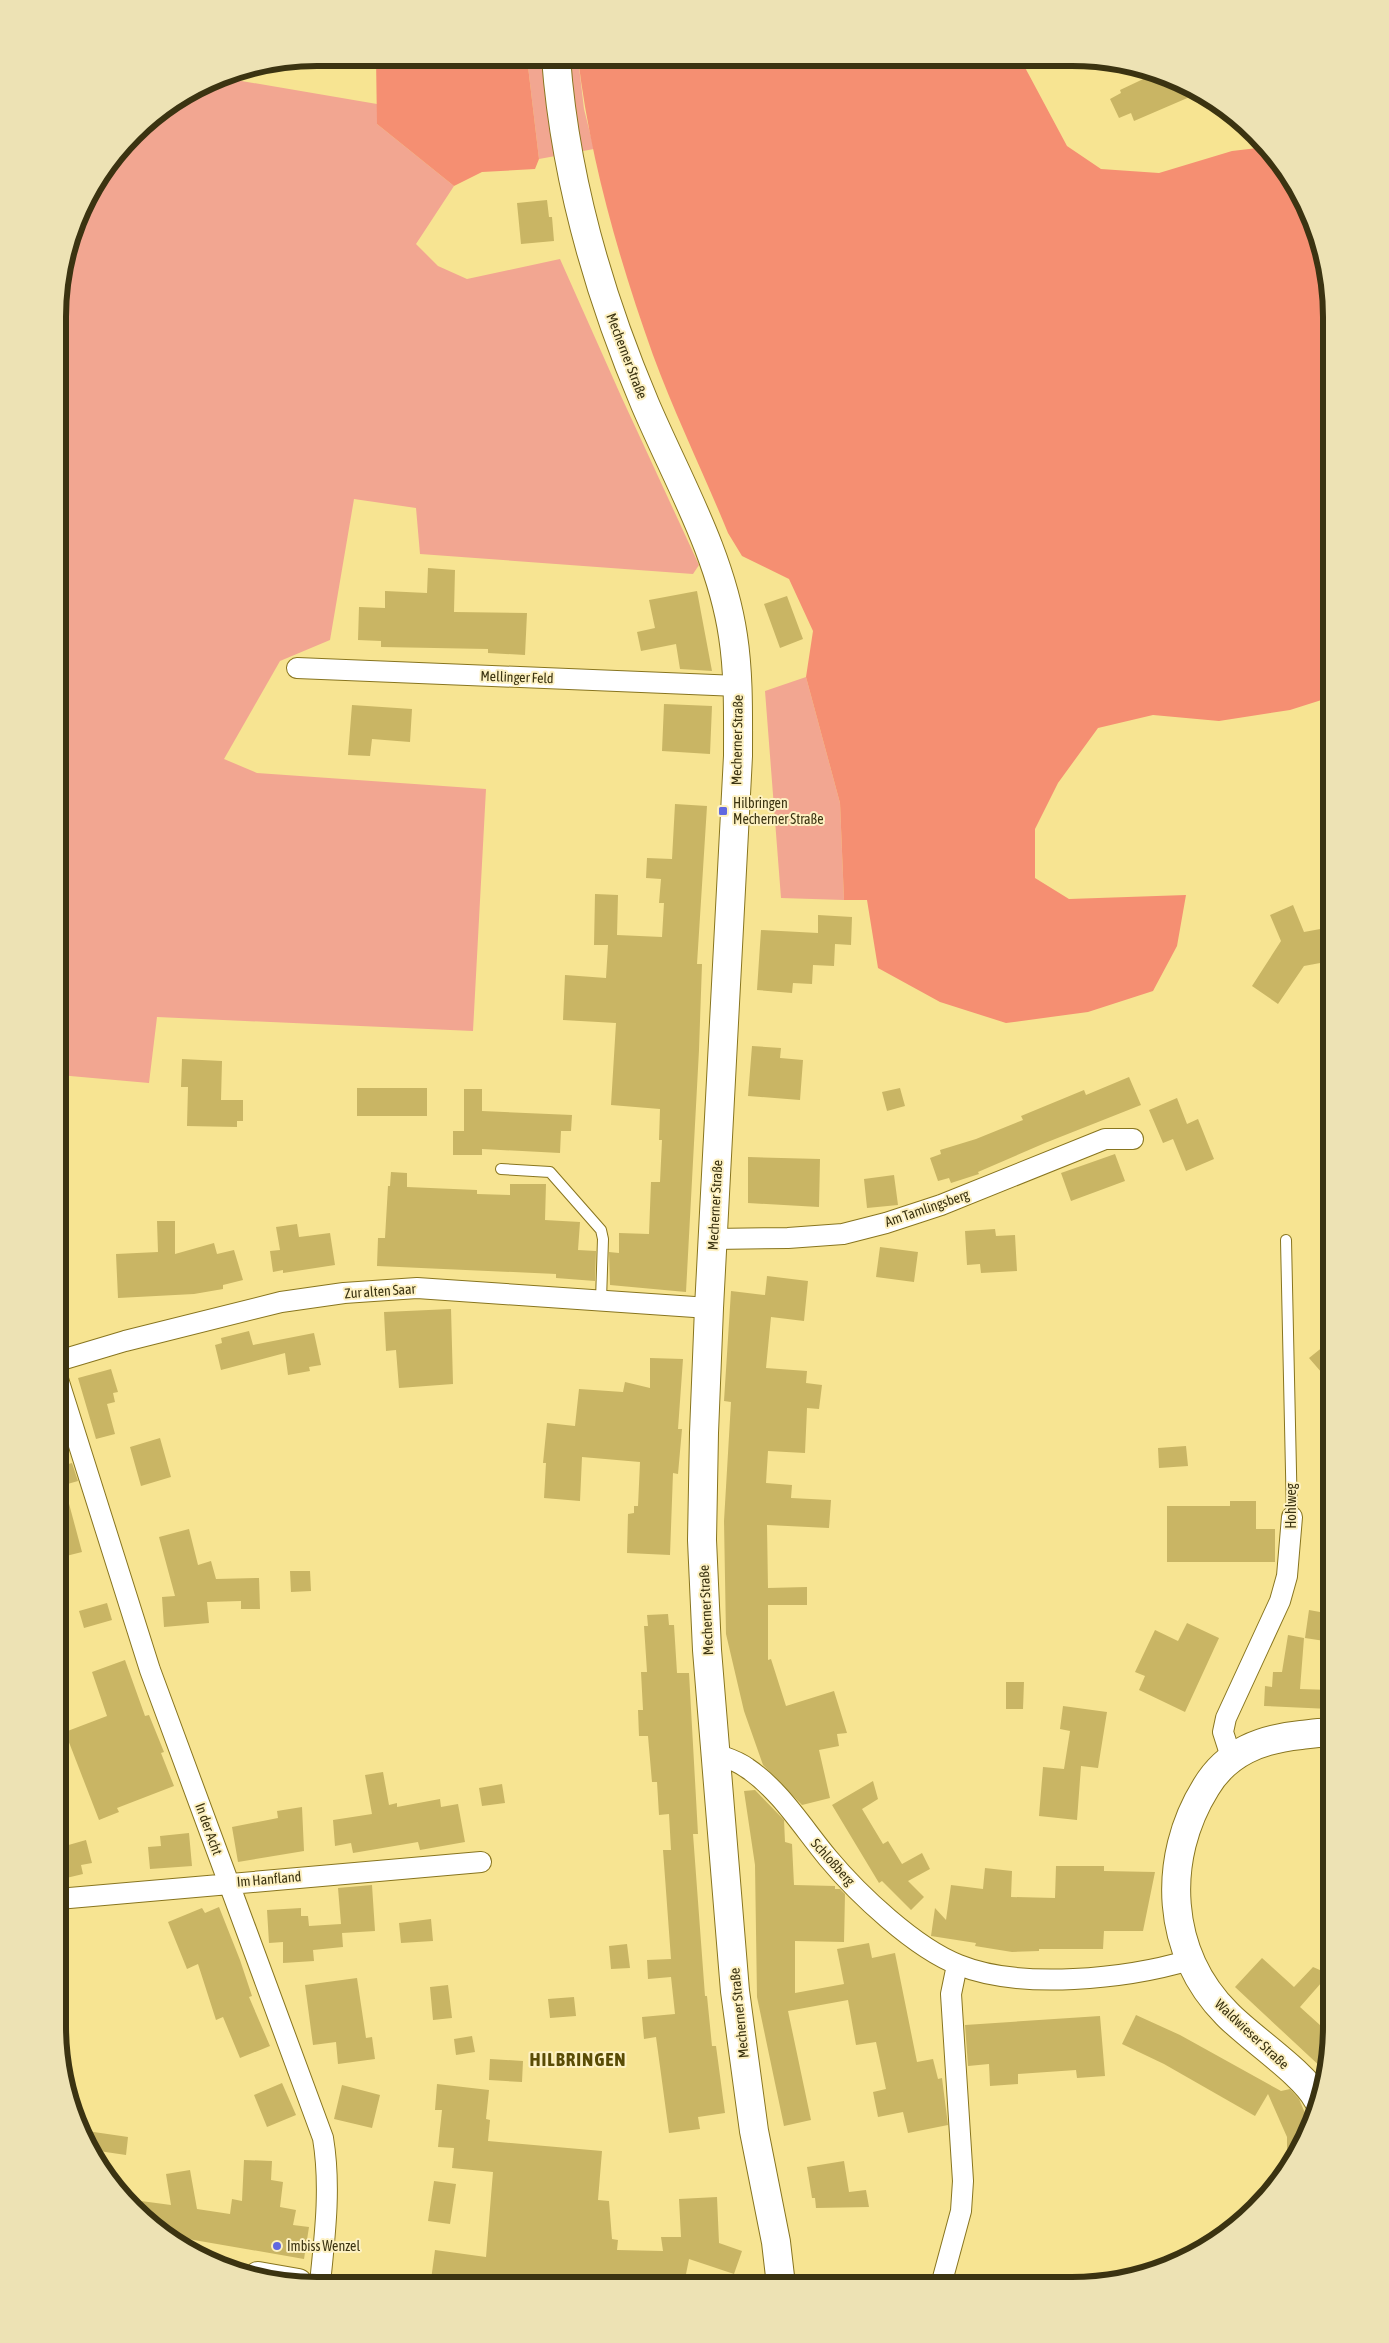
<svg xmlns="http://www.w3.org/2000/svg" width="1389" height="2343" viewBox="0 0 1389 2343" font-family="'Asap Condensed',sans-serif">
  <rect width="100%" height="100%" fill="#f7e492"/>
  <path fill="#f2a691" d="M527,58H578L584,109L594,149L539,159Z
    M218,77L377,104V124L454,186L416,244L438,266L467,279L560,259L621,396L699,565L693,574L420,554L416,508L354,499L330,640L280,661L224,759L257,773L486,789L473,1031L157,1017L149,1083L59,1075L60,284L84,202L146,122Z
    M806,677L840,803L844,900L781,898L765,691Z"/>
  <path fill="#f58f72" d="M376,58H527L539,159L535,169L482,172L454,186L377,124Z
    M578,58L1021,60L1067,146L1101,169L1159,173L1232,151L1266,147L1278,159L1312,218L1331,318V697L1290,710L1219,721L1153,715L1098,728L1058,783L1035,829V878L1069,899L1186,895L1177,946L1153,991L1088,1012L1006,1023L940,1002L878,968L867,900H844L840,803L806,677L813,631L789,579L742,556L728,533C704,474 675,415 653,355C619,260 590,159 578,58Z"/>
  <path fill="#c9b564" d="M1156,73L1171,77L1199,93L1134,121L1131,113L1119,118L1110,99L1121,93L1120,90Z
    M547,200L549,217H552L554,241L521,244L517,203Z
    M428,568L455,570L454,612L527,613L525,655L488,653V649L381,647V641L358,640L359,607L385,608V591L427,593Z
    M697,591L712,671L680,669L676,644L641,651L637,632L655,628L649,600Z
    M787,596L803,639L780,648L764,604Z
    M664,704L712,706L710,754L662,751Z
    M352,705L412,709L410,742L372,739L370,756L348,755Z
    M675,804L707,806L697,964H702L699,1050L686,1292L610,1285L609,1252L619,1253V1233L649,1234L651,1182H660L662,1140H659L660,1109L611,1105L616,1023L563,1020L565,975L606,978L608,945H594L595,894L618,895L617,935L662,937L664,903H659L661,879L646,878L647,858L672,859Z
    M1293,905L1304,932L1331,927V961L1304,966L1278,1004L1252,986L1281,941L1270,915Z
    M818,915L852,917L851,945L835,944L834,966L813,965L812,984L793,983L792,993L757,990L761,930L818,933Z
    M752,1046L781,1048L780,1058L803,1060L800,1100L748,1096Z
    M182,1059L222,1061L221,1100H243V1121H237V1127L187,1126L188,1087H181Z
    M1129,1077L1141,1105L1045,1143L978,1172L979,1174L951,1183L949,1178L938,1181L930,1158L941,1154L940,1150L976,1139L1023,1120L1021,1116L1084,1090L1086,1095Z
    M357,1088H427V1116H357Z
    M900,1088L905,1106L887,1111L882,1092Z
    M464,1089H482V1111L572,1115L571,1131H561L560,1153L482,1149V1155H453V1131H464Z
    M1177,1098L1187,1124L1198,1119L1214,1159L1186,1171L1173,1139L1163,1143L1149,1110Z
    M1115,1154L1125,1181L1071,1201L1061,1173Z
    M748,1157L820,1159L819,1207L748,1203Z
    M391,1172L407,1173V1187L477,1190V1194L510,1195V1184H546L545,1220L580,1222L578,1250L596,1251L595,1281L556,1278V1274L377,1266L378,1238H385L388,1186H390Z
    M894,1175L898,1205L867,1208L864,1179Z
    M157,1221H175V1254L214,1243L217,1254L234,1250L243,1280L223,1285V1289L194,1294L118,1298L116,1254L158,1252Z
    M297,1224L299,1237L330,1233L335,1265L283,1273V1270L273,1272L270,1251L280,1250L276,1227Z
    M995,1229L996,1236L1015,1235L1017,1271L981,1273L980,1264L967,1265L965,1231Z
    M880,1247L918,1252L914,1282L876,1277Z
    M767,1276L808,1281L804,1321L771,1317L766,1368L807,1371L806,1383L822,1385L819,1409L807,1408L805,1453L768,1451L766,1483L792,1485L791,1498L831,1500L829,1528L767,1525L768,1588L807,1587V1605H768V1660L771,1659L786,1706L834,1691L847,1733L837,1734L839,1746L819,1750L830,1798L802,1805L763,1765L744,1711L726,1634L724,1521L731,1402L724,1401L731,1291L765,1295Z
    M451,1309L453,1384L399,1388L396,1350L386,1351L384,1312Z
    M249,1331L253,1345L314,1333L321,1365L309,1367L310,1371L288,1375L285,1353L221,1370L215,1345L222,1343L221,1338Z
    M1324,1346L1331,1354V1365L1322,1373L1309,1358Z
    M650,1358L683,1359L678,1429H682L678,1474L673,1473L670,1555L627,1553L628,1514L634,1513V1506H638L640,1462L582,1457L580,1501L544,1498L546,1463H543L547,1423L575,1426L579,1389L623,1392L625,1382L650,1388Z
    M111,1369L118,1392L113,1393L115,1402L107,1404L115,1434L96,1439L78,1378Z
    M160,1438L171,1477L141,1486L130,1447Z
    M1186,1446L1188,1466L1159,1468L1158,1448Z
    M72,1463L78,1481L64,1485L82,1552L58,1558V1467Z
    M1230,1501H1256V1529H1275V1562H1167V1506H1230Z
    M189,1529L198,1565L211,1561L216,1579L259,1578L260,1609H241V1601L207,1602L209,1623L164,1627L162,1597L175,1596L159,1537Z
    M290,1571H310L311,1591L291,1592Z
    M107,1603L112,1620L84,1628L79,1611Z
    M1309,1610L1331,1614V1642L1305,1638Z
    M668,1614L669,1625H674L677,1673H689L698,1834H693L705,1996H707L712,2046H716L725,2113L698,2117L700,2129L669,2133L656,2037L644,2039L642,2017L675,2014L671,1977L648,1979L647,1960L671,1959L663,1850H671L669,1814L659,1815L657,1782H652L648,1736H639L638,1710H643L641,1672H647L644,1626H648L647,1615Z
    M1187,1623L1219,1638L1185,1712L1139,1690L1145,1676L1135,1672L1155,1630L1178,1641Z
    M1288,1635L1304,1638L1300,1689L1331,1690L1330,1709L1264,1706L1265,1686L1272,1687L1273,1672H1282Z
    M125,1660L145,1716L149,1715L164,1752L161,1753L174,1786L117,1808L119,1812L99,1820L65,1732L107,1716L92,1672Z
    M1006,1682H1024L1023,1709H1006Z
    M1063,1706L1107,1712L1098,1768L1081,1766L1077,1820L1039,1816L1043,1767L1064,1769L1070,1731L1060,1729Z
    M383,1772L389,1805L397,1803V1807L440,1799L441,1807L458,1804L465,1842L420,1850L418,1842L353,1853L351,1843L335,1846L333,1820L372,1814L365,1775Z
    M873,1781L878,1799L862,1809L883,1844L888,1841L902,1864L922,1853L930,1869L908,1881L924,1897L911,1910L882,1881L879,1883L832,1805Z
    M502,1784L505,1803L482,1806L479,1788Z
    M755,1790L784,1820L785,1842L792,1844L794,1885L835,1886V1889H840L845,1894L844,1942L795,1941V1993L844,1984L837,1949L869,1943L872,1958L895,1953L917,2062L933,2059L938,2079L942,2078L948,2125L908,2133L903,2112L878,2117L873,2092L886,2089L876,2042L856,2045L848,2000L788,2011L811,2120L784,2126L757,1997L755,1865L744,1791Z
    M302,1807L304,1851L238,1862L232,1827L278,1818L277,1811Z
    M189,1833L192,1866L150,1869L148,1847L161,1846L160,1836Z
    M86,1840L92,1863L81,1865L83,1874L58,1880V1848Z
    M1056,1866H1104V1871L1155,1872L1143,1931H1104L1103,1949H1039V1951L1012,1952L975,1946L976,1943L931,1936L935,1908L946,1920L951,1885L983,1889L985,1868L1012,1871L1011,1897L1055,1898Z
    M372,1885L375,1931L342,1933L343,1947L313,1950L314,1961L283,1963V1942L269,1943L267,1910L301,1908V1916H308L309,1926L341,1924L338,1888Z
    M219,1907L240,1960L252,1996L249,1997L270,2046L240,2058L223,2017L216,2020L198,1964L187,1969L168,1922L202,1908L205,1913Z
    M431,1919L433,1941L401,1943L399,1923Z
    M627,1944L630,1968L611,1969L609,1946Z
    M1262,1958L1294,1987L1313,1967L1329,1974L1300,2007L1331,2035L1324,2070L1235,1987Z
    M357,1978L366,2038L372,2037L375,2059L338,2064L336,2042L313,2045L305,1985Z
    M448,1985L452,2018L433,2020L430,1987Z
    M574,1997L576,2016L550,2018L548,1999Z
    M1136,2015L1180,2035L1281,2091L1290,2089L1299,2099L1311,2127L1287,2168V2137L1268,2094L1255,2116L1164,2064L1122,2044Z
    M1100,2016L1105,2076L1077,2078L1076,2070L1018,2074V2084L990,2086L989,2064L968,2066L965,2025Z
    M472,2036L475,2052L456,2055L454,2039Z
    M490,2059L523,2061L522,2082L489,2080Z
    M282,2083L296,2115L267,2127L254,2095Z
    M437,2084L489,2090L486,2119L490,2120L488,2141L602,2151L598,2200L609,2201L612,2239L618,2240L617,2250L663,2251L661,2237H681L679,2199L717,2197L719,2243L742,2251L734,2274L689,2259L684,2284H456L431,2280L435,2250L486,2257L493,2172L452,2168L454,2148L438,2147L442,2110H435Z
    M342,2085L380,2095L372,2128L334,2119Z
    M80,2130L128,2137L126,2155L92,2150Z
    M244,2160L272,2161L271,2180L283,2182L280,2207L296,2210L293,2225L309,2227L304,2259L165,2235L126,2199L171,2205L166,2174L190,2170L197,2209L230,2214L232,2199L242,2201Z
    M844,2161L849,2192L866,2190L869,2207L816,2208L815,2198H812L807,2167Z
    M434,2181L456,2184L450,2224L428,2221Z"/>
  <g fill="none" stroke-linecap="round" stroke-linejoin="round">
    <g stroke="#88751f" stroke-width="12">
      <path id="service" d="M1327,1025L1331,1023
        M501,1169L550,1172L601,1230L603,1239L601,1300
        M1286,1240L1292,1517"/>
    </g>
    <g stroke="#88751f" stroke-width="22">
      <path id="minor" d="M297,668L738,686
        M713,1239L788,1238L843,1234L886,1223L941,1205L1105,1139H1133
        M58,1361L125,1341L281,1302L344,1293L417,1288L709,1308
        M58,1379L150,1670L323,2138C331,2186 325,2235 320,2283
        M716,1754C727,1758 738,1761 747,1768C780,1790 803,1828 828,1858C858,1894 915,1948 959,1965C1021,1990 1126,1979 1190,1960
        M1231,1757L1223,1732L1226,1718L1280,1601L1287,1576L1292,1517
        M58,1899L481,1862
        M941,2285L961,2211L963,2181L951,1994L957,1965"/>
    </g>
    <g stroke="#88751f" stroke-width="30">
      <path id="secondary" d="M556,58C565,178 598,293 645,404C677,479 721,554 733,636C739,675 738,716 738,756L709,1308L704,1433L702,1540L707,1650L735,1991L754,2131L776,2242L781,2285
        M1318,2100C1304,2073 1250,2038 1227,2014C1166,1953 1161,1859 1206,1787C1227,1752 1261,1739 1301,1735C1311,1734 1321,1732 1331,1733
        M258,2276L298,2283"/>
    </g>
    <use href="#service" stroke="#fff" stroke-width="10"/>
    <use href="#minor" stroke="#fff" stroke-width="20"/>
    <use href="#secondary" stroke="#fff" stroke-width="28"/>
  </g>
  <g fill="#6068e0" stroke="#fdf1c2" stroke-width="2">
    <rect x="718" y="806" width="10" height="10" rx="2.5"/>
    <circle cx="277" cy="2246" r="5"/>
  </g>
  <g text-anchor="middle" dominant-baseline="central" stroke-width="4" stroke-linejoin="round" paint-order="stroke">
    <g font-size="14" fill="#3b3311" stroke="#fdf1c2">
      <text transform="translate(627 356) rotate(69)">Mecherner Straße</text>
      <text transform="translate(517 677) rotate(2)">Mellinger Feld</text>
      <text transform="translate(737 740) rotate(-89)">Mecherner Straße</text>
      <text transform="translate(715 1205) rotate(-87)">Mecherner Straße</text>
      <text transform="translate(927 1208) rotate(-19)">Am Tamlingsberg</text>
      <text transform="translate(380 1291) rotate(-4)">Zur alten Saar</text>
      <text transform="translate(1291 1506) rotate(-90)">Hohlweg</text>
      <text transform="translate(706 1610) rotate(-93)">Mecherner Straße</text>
      <text transform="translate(209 1829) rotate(70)">In der Acht</text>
      <text transform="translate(833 1862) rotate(48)">Schloßberg</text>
      <text transform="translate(269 1879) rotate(-5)">Im Hanfland</text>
      <text transform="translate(739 2013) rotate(-96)">Mecherner Straße</text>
      <text transform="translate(1252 2034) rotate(43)">Waldwieser Straße</text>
    </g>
    <g font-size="14" fill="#3b3311" stroke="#fdf1c2" text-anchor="start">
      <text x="733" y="803">Hilbringen<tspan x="733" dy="16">Mecherner Straße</tspan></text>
      <text x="287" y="2246">Imbiss Wenzel</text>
    </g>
    <g font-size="19" font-weight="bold" letter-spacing="1" fill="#5a4c05" stroke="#fdf1c2">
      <text x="578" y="2059">HILBRINGEN</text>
    </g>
  </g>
  <path d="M0 0H1389V2343H0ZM317 66H1072A251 251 0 0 1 1323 317V2026A251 251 0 0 1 1072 2277H317A251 251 0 0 1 66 2026V317A251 251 0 0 1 317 66Z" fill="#ede2b4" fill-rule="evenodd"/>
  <path fill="none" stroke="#3b3311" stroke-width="6" d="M317 66H1072A251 251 0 0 1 1323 317V2026A251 251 0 0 1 1072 2277H317A251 251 0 0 1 66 2026V317A251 251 0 0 1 317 66Z"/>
</svg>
